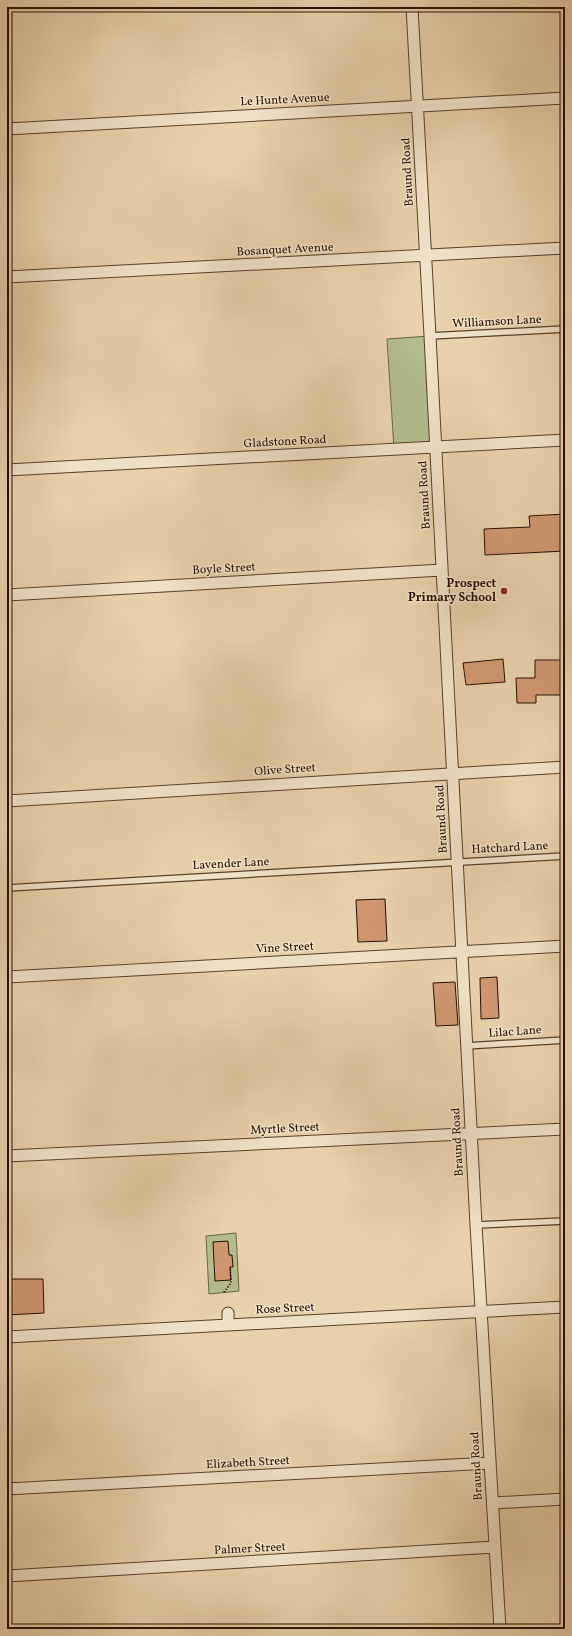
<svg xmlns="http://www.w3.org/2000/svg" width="572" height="1636" viewBox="0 0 572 1636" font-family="Vollkorn,serif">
  <rect width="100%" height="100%" fill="#e7d1ac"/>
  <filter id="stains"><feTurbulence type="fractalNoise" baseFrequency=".005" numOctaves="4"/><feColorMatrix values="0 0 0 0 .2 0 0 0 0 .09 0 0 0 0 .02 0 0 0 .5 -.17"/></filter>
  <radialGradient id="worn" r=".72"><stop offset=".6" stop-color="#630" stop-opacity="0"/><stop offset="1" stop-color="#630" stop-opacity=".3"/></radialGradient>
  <path fill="#b2bc8c" stroke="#6d6646" d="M430,336L435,447L394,449L387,339Z
    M236,1233L239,1291L209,1294L206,1236Z"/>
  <path fill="#d0976f" stroke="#281000" d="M565,514V551L485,555L484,529L530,527L529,516Z
    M503,659L505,682L466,685L463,663Z
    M535,660H563V695H536V703H517L516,678H535Z
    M385,899L387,941L358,942L356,900Z
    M497,977L499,1018L481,1019L480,978Z
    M455,982L458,1025L436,1026L433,983Z
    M228,1241L229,1255H232L233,1267H230L231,1280L215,1281L213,1242Z
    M7,1279H43L44,1313L7,1315Z"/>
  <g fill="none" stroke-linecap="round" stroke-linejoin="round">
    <g stroke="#58402b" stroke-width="8">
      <path id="service" d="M430,336L565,329
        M7,888L565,856
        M466,1046L565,1040
        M476,1225L565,1221"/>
    </g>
    <g stroke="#58402b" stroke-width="13">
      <path id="minor" d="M412,7L430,336L476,1225L500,1629
        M7,129L565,98
        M7,277L565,248
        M7,470L565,440
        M7,595L442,570
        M7,801L565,767
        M7,977L565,946
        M7,1156L565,1129
        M228,1313V1325
        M7,1337L565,1307
        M7,1489L490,1463
        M493,1503L565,1499
        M7,1576L495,1547"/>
    </g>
    <path stroke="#281000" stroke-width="2" stroke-dasharray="1 2" stroke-linecap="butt" d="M224,1292L231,1283L230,1267"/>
    <use href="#service" stroke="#efe1c9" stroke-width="5.5"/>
    <use href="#minor" stroke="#efe1c9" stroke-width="11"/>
  </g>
  <circle fill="#8f2418" stroke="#efe1c9" stroke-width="1.5" cx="504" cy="591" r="4"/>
  <g text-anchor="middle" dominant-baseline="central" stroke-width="3" stroke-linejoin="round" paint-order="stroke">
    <g font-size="12" fill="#281000" stroke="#efe1c9">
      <text transform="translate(285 100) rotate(-3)">Le Hunte Avenue</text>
      <text transform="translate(408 172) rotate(-93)">Braund Road</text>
      <text transform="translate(285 250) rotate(-3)">Bosanquet Avenue</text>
      <text transform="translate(497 322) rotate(-3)">Williamson Lane</text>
      <text transform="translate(285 442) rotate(-3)">Gladstone Road</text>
      <text transform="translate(425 495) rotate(-93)">Braund Road</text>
      <text transform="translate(224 569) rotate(-3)">Boyle Street</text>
      <text transform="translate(285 770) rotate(-4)">Olive Street</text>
      <text transform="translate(442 819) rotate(-93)">Braund Road</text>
      <text transform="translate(510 848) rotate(-3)">Hatchard Lane</text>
      <text transform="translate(231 864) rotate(-3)">Lavender Lane</text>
      <text transform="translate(285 948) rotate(-3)">Vine Street</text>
      <text transform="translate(515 1032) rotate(-4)">Lilac Lane</text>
      <text transform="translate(285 1129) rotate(-3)">Myrtle Street</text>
      <text transform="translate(458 1142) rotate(-93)">Braund Road</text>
      <text transform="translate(285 1309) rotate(-3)">Rose Street</text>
      <text transform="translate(248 1463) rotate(-3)">Elizabeth Street</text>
      <text transform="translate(477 1466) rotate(-93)">Braund Road</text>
      <text transform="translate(250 1549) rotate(-3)">Palmer Street</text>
    </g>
    <g font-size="12" font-weight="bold" fill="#281000" stroke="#efe1c9" text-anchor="end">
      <text x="496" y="584">Prospect<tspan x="496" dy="14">Primary School</tspan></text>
    </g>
  </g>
  <rect width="572" height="1636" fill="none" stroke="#e7d1ac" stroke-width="24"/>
  <rect x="8" y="8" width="556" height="1620" fill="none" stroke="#281000" stroke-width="2"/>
  <rect x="12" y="12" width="548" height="1612" fill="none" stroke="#281000"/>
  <rect width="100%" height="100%" filter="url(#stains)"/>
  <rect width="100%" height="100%" fill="url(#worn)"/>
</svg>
